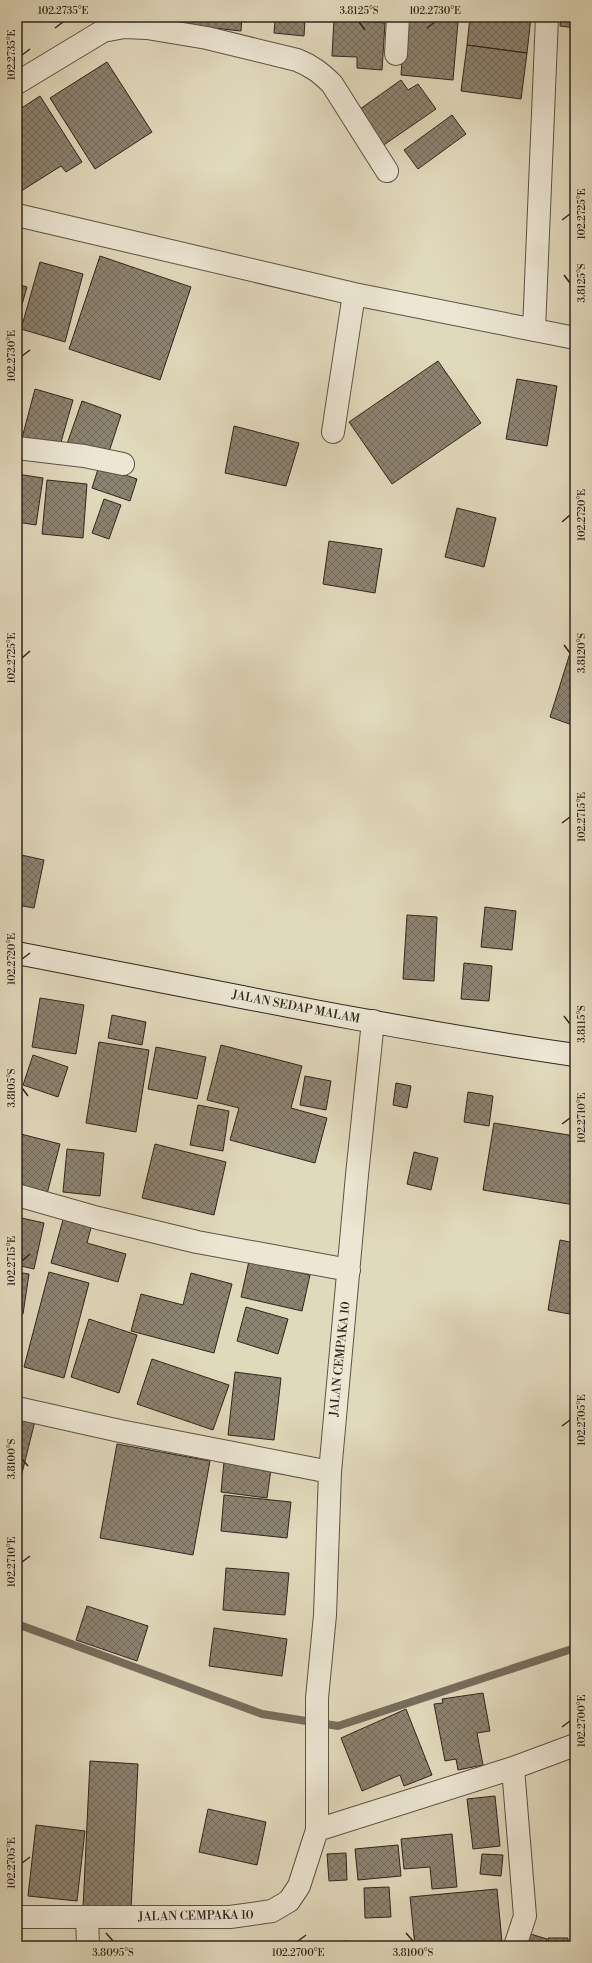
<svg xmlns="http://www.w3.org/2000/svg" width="592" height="1963" viewBox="0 0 592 1963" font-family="'Libre Bodoni',serif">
  <defs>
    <pattern id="building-cross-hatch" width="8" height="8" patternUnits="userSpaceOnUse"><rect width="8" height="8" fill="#8c8370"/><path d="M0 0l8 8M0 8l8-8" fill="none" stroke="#736b5b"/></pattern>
  </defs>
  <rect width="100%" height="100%" fill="#e1d9bc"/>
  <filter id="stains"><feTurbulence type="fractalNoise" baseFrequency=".005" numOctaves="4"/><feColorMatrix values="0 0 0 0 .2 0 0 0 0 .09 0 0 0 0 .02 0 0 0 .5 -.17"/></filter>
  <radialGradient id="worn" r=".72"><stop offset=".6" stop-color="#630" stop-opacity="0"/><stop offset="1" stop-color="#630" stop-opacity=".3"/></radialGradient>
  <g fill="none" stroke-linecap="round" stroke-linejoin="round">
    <path stroke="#766d5c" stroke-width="8" d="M17,1624L262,1714L338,1726L575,1648"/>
  </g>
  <path fill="url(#building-cross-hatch)" stroke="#30261d" d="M177,17H242L241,31L176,24Z
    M263,17H317V21L305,20L304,36L274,33L275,21H262Z
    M470,17H531L527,53L467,45Z
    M561,17H575V28L560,26Z
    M405,18L458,22L453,80L401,75Z
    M334,19L385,23L382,70L357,68V57L332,56Z
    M467,45L527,53L521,99L461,91Z
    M107,62L152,132L95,169L50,98Z
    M401,80L408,90L418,84L436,109L378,149L353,114Z
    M40,96L82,162L66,172L61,166L18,193L17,111Z
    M452,115L466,134L418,169L404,150Z
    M100,256L191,287L160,380L69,349Z
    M40,262L83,274L65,342L21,329Z
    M17,284L27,287L19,315H17Z
    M438,361L481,423L392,484L349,422Z
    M517,379L557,386L547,446L506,439Z
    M35,389L73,400L59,449L22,438Z
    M82,401L121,415L107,458L67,444Z
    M234,426L299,443L286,486L225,473Z
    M99,466L137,479L130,501L92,488Z
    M17,474L43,478L36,525L17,522Z
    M47,480L87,484L83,538L42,534Z
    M104,499L121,505L109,539L92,533Z
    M457,508L496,518L484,567L445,557Z
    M329,541L382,549L375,593L323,584Z
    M571,650L575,651V726L550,717Z
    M17,854L44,860L34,908L17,905Z
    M485,907L516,911L512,950L481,947Z
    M407,915L437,917L434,981L403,979Z
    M464,963L492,966L489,1001L461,999Z
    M40,998L84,1005L76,1054L32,1047Z
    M112,1015L146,1022L142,1045L108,1038Z
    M99,1042L149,1050L136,1132L86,1123Z
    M221,1045L302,1066L291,1108L327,1118L315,1163L230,1140L239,1108L207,1100Z
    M156,1047L206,1057L197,1099L148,1089Z
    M33,1055L68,1067L58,1097L23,1085Z
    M305,1076L331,1081L326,1110L300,1105Z
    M396,1083L411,1086L407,1108L393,1105Z
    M468,1092L493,1096L489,1126L464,1122Z
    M198,1105L229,1111L223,1151L190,1145Z
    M494,1123L575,1136V1205L483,1190Z
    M17,1133L60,1144L47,1194L17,1186Z
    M155,1144L226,1162L214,1215L142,1198Z
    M67,1149L104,1153L100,1196L63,1192Z
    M414,1152L438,1158L431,1190L407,1184Z
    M64,1216L92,1224L87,1243L126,1254L118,1282L51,1263Z
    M17,1217L44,1223L34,1269L17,1265Z
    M560,1240L575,1243V1315L548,1310Z
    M249,1261L310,1275L302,1311L241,1297Z
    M17,1272L29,1274L23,1314L17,1313Z
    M49,1272L89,1283L64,1378L24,1367Z
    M191,1273L232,1284L214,1353L131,1331L141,1294L183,1305Z
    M246,1307L288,1319L278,1354L237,1341Z
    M89,1319L137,1335L119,1393L71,1377Z
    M152,1359L229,1385L213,1430L137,1404Z
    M235,1372L281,1378L274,1440L228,1435Z
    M17,1416L35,1421L17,1493Z
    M117,1444L210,1461L193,1555L100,1538Z
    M224,1462L271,1469L267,1498L221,1492Z
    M224,1495L291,1502L287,1538L221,1531Z
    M226,1568L289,1573L285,1615L223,1610Z
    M87,1606L148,1626L137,1661L76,1640Z
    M214,1628L287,1639L282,1676L209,1666Z
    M483,1693L490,1731L477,1733L483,1765L458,1770L456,1759L445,1761L434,1704L443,1703L442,1699Z
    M406,1709L432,1775L404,1786L400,1775L362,1791L341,1738Z
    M90,1761L138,1764L131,1910L83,1908Z
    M495,1796L500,1846L473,1849L467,1799Z
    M208,1809L266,1822L257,1865L199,1852Z
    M36,1825L85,1831L77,1901L28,1896Z
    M452,1834L457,1887L432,1889L430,1867L404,1869L401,1839Z
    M398,1845L401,1876L358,1880L355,1849Z
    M346,1853L347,1880L329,1881L327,1854Z
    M482,1854L503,1855L501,1876L480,1874Z
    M389,1887L391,1917L365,1918L364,1888Z
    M497,1889L502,1942L451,1946H415L410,1897Z
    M524,1932L547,1939L545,1946H520Z
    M548,1938H568V1946H548Z
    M346,1941L347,1946H299Z"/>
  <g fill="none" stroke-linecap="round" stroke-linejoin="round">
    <g stroke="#5c5345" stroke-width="24">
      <path id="street" d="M396,54L398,17
        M17,83L103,31L124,27L147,28L207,38L297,60C312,66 321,73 332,84L387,171
        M17,215L354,294L575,338
        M534,330L547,17
        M333,432L354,294
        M17,448L84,456L123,464
        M17,1195L98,1218L197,1242L349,1270
        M17,1408L120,1431L330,1472
        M513,1768L525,1916L515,1946
        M317,1830L513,1768L575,1745
        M17,1917H230L272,1911L289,1901L299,1886L317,1830V1698L325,1615L330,1472L357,1175L373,1021
        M87,1917L88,1946"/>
    </g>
    <g stroke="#30261d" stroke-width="24">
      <path id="secondary" d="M17,953C203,989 388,1028 575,1055"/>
    </g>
    <use href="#street" stroke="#ece6d3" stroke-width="22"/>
    <use href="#secondary" stroke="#ece6d3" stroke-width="22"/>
  </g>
  <path fill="none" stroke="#30261d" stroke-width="1.5" d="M359,22L365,30M55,28L63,22M427,28L435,22M22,55L30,49M562,220L570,214M564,275L570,283M22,356L30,350M562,522L570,515M564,645L570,653M22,658L30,651M562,823L570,817M22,959L30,953M564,1016L570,1024M22,1088L28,1096M562,1124L570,1118M22,1261L30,1254M562,1426L570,1420M22,1459L28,1466M22,1562L30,1556M562,1727L570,1721M22,1863L30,1857M106,1933L113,1941M406,1933L413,1941M298,1941L306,1935"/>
  <g text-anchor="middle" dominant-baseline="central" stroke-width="3.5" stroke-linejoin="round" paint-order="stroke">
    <g font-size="12" fill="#30261d" stroke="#ece6d3">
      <text transform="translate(296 1007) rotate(11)">JALAN SEDAP MALAM</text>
      <text transform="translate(340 1359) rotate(-84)">JALAN CEMPAKA 10</text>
      <text transform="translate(196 1916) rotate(-1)">JALAN CEMPAKA 10</text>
    </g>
  </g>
  <rect width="592" height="1963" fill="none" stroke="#e1d9bc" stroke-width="44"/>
  <rect x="22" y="22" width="548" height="1919" fill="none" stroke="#30261d" stroke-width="1.5"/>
  <g font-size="10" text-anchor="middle" fill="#30261d">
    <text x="63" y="14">102.2735°E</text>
    <text x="359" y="14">3.8125°S</text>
    <text x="435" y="14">102.2730°E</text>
    <text transform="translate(11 55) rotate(-90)" y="4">102.2735°E</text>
    <text transform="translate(581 214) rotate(-90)" y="4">102.2725°E</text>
    <text transform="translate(581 283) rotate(-90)" y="4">3.8125°S</text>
    <text transform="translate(11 356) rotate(-90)" y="4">102.2730°E</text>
    <text transform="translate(581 515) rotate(-90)" y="4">102.2720°E</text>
    <text transform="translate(581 653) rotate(-90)" y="4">3.8120°S</text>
    <text transform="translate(11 658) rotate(-90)" y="4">102.2725°E</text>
    <text transform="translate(581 817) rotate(-90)" y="4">102.2715°E</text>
    <text transform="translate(11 959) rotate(-90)" y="4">102.2720°E</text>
    <text transform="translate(581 1024) rotate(-90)" y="4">3.8115°S</text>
    <text transform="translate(11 1088) rotate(-90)" y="4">3.8105°S</text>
    <text transform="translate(581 1118) rotate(-90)" y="4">102.2710°E</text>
    <text transform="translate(11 1261) rotate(-90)" y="4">102.2715°E</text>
    <text transform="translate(581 1420) rotate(-90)" y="4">102.2705°E</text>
    <text transform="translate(11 1459) rotate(-90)" y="4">3.8100°S</text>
    <text transform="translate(11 1562) rotate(-90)" y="4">102.2710°E</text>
    <text transform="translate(581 1721) rotate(-90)" y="4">102.2700°E</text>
    <text transform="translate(11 1863) rotate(-90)" y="4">102.2705°E</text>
    <text x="113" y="1956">3.8095°S</text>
    <text x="298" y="1956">102.2700°E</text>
    <text x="413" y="1956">3.8100°S</text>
  </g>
  <rect width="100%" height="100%" filter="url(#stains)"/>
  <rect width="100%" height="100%" fill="url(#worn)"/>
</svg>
